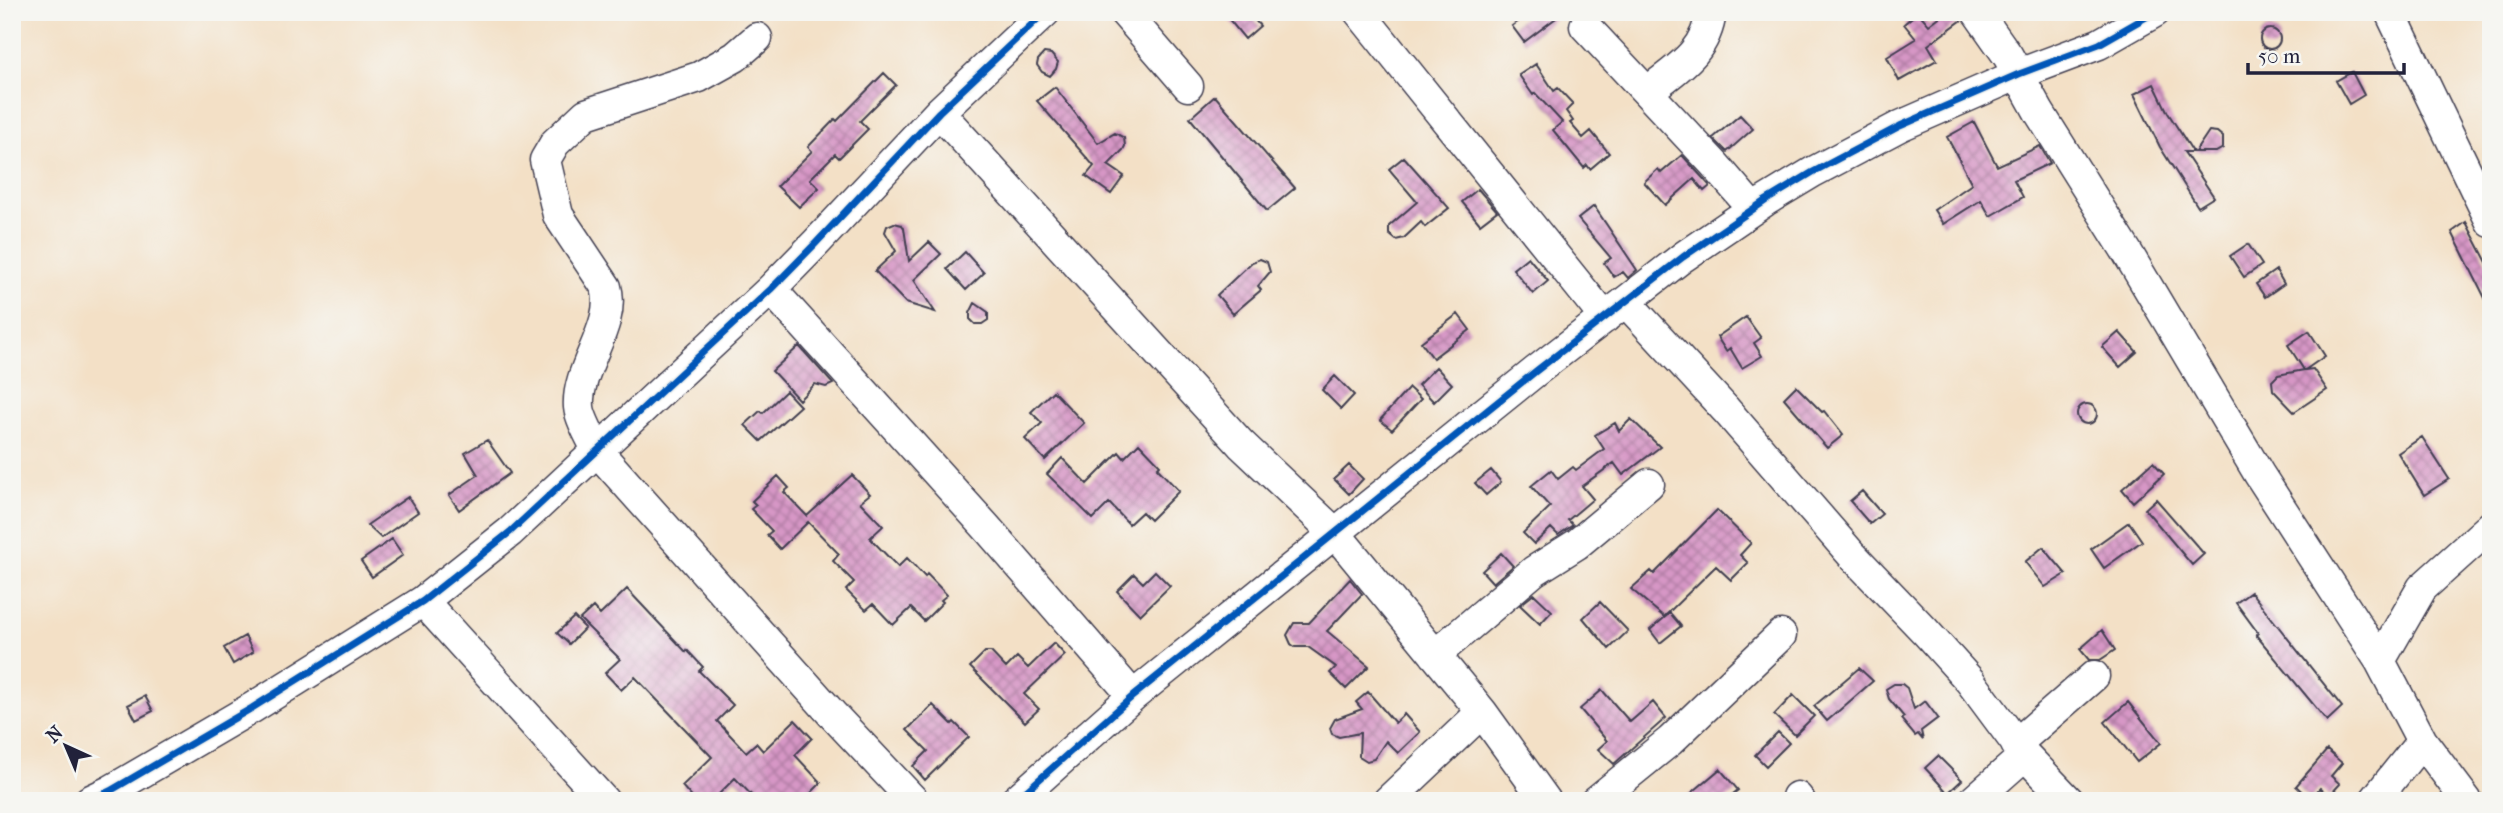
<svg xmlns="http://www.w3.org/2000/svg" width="2503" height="813" viewBox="0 0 2503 813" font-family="'IM FELL French Canon',serif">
  <defs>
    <pattern id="building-cross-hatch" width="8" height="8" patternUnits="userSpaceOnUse" patternTransform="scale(1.75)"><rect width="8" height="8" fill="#d797c6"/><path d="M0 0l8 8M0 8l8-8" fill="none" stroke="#ae7ba2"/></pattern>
  </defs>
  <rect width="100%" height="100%" fill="#f6f6f2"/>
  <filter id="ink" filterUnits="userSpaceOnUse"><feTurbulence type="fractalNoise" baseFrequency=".0143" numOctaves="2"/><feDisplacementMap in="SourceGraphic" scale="14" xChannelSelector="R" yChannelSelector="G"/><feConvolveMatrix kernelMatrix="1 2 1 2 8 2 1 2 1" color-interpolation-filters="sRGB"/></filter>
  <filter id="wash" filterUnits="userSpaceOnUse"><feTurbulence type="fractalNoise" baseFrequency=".00686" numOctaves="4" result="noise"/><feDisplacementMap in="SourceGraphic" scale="28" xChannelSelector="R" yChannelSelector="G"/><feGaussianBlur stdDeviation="1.57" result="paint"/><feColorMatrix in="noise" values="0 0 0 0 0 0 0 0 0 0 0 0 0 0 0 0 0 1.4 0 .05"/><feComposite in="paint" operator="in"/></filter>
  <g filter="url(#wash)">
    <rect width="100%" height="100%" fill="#f3e0c6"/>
    <g id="blocks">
      <path fill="url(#building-cross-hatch)" d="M1223,12H1248L1260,26L1245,39Z
        M1532,12H1564L1524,42L1512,26Z
        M1918,12L1929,25L1946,12H1960L1962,20L1928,45L1937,60L1899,81L1887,57L1916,39L1904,24Z
        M2260 39a10 10 0 1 1 20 0a10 10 0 1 1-20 0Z
        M1044,53L1051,54L1058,62L1056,69L1050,76L1042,72L1037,65L1038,60Z
        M1536,64L1554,91L1558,88L1573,104L1566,111L1573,121L1570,123L1583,138L1591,131L1609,153L1590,169L1587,165L1584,168L1553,130L1562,122L1535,93L1533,95L1519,75Z
        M2352,72L2364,95L2349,104L2336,81Z
        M884,73L896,85L860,121L868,129L839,158L835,154L810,179L819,188L799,207L777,186L812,151L808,147L835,119L837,121Z
        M2154,84L2168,113L2193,152H2184L2214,197L2198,207L2160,147L2134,94Z
        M1055,87L1098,143L1115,133L1124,138L1125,146L1123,150L1108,165L1124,176L1111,194L1086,176L1094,166L1037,101Z
        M1215,96L1295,188L1267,211L1190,118Z
        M1740,115L1753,129L1727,152L1713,138Z
        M1974,122L1997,166L2040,146L2050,163L2014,180L2023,197L1990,216L1981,200L1943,224L1934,210L1972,184L1947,137Z
        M2209,131L2217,132L2223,137V148L2216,152H2195Z
        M1682,155L1710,186L1704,191L1694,179L1665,205L1644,182L1658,169L1661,173Z
        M1404,157L1449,208L1425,227L1421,222L1404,238L1396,240L1389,234V226L1417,202L1389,169Z
        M1478,189L1497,211L1480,224L1462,202Z
        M1594,206L1637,270L1628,278L1623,272L1614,277L1604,263L1611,258L1578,219Z
        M2466,222L2491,270V310L2452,232Z
        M894,223L902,225L904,228L909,261L929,242L941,254L914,280L935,312L906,303L875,271L896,251L885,232L887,226Z
        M2248,244L2262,265L2244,277L2230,256Z
        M965,252L984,273L966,290L947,269Z
        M1528,257L1548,281L1533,294L1513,269Z
        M1260,259L1267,262L1270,272L1258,286L1261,290L1233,314L1217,295L1252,262Z
        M2276,270L2284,284L2265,297L2256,284Z
        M975,303L988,312V320L982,324H975L970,319V313Z
        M1458,314L1470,330L1433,358L1421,342Z
        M1746,317L1761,338L1754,343L1762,356L1742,368L1730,348L1726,351L1717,337Z
        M2309,331L2325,356L2305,370L2313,369L2327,390L2294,412L2273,390L2272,381L2278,375L2304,370L2288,345Z
        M2119,332L2137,352L2120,367L2102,347Z
        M799,346L833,384L826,387L815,384L799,400L772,371Z
        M1436,367L1452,384L1434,402L1418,385Z
        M1335,376L1354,395L1341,409L1322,390Z
        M1796,386L1822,412L1824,411L1843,435L1827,448L1784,398Z
        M1409,388L1421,399L1392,430L1380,420Z
        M786,391L800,406L761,441L745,425L760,411L763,413Z
        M1053,391L1084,423L1045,460L1025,439L1042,423L1031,412Z
        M2077 414a10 10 0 1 1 20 0a10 10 0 1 1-20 0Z
        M1631,419L1660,447L1623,475L1614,463L1582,486L1593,499L1568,520L1573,525L1558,535L1551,528L1534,544L1523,533L1550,507L1531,486L1551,470L1558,479L1573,467L1576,470L1604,449L1595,435L1615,423L1619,431Z
        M2422,437L2449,479L2424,495L2398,453Z
        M487,440L510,473L459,510L449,495L478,475L465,453Z
        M1139,443L1160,465L1157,468L1179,491L1150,520L1142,512L1129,524L1109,503L1093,519L1047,474L1062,458L1087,484L1119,452L1124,458Z
        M2153,462L2164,474L2133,502L2122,489Z
        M1349,465L1363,479L1349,494L1334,479Z
        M1491,470L1501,482L1486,495L1475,483Z
        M852,475L870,494L860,502L883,526L870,538L898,567L907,558L925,577L927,574L947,595L941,600L943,602L924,621L911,608L893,625L873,604L866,610L846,590L854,582L833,561L839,554L808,522L780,549L767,535L772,531L751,509L756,505L752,501L778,476L789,488L784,492L807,516Z
        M1862,491L1882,514L1870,524L1850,501Z
        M408,497L418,512L381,538L367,525Z
        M2156,499L2204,554L2192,565L2145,509Z
        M1717,510L1751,543L1740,555L1748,563L1731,580L1716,566L1664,617L1631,589L1651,571L1654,574Z
        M2129,522L2142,541L2104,568L2091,549Z
        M392,539L403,555L372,577L361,561Z
        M2043,547L2066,574L2045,587L2025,562Z
        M1501,553L1513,566L1493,583L1482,571Z
        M1155,571L1170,586L1140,615L1117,591L1134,574L1143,583Z
        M1350,579L1362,594L1327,631L1369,666L1346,689L1330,673L1336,667L1308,647H1295L1291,644L1287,635L1294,623H1309Z
        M627,589L686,652L687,650L703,667L699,671L733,705L717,721L746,752L756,743L763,751L795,720L812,738L795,755L821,783L803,801H757L735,778L712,801H695L682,786L712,757L635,677L621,690L605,673L620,659L580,619L593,607L600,615Z
        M2251,592L2342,707L2327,721L2256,635L2258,633L2236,603Z
        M1534,594L1552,611L1540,624L1520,605Z
        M1600,602L1628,631L1609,649L1583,618Z
        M1670,613L1681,626L1660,643L1650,630Z
        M574,617L585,628L569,644L557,633Z
        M2102,630L2115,650L2100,660H2089L2080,649Z
        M245,636L253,652L233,664L224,648Z
        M1054,643L1065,655L1024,694L1039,709L1025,722L970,667L985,652H991L1006,668L1017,657L1028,668Z
        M1859,668L1873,681L1827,721L1814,706Z
        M1894,684H1902L1907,688L1914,709L1925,701L1938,718L1921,731L1923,740L1918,734L1915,736L1901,719L1904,717L1889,699L1886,689Z
        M1602,690L1630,722L1653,702L1666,718L1614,764L1598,749L1607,741L1580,709Z
        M1368,692L1395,723L1404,714L1420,732L1398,753L1386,741L1374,759L1367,761L1359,756L1360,733L1339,737L1332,734L1330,728L1335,719L1362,709L1356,702Z
        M1793,695L1814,716L1795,735L1774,715Z
        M145,696L153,711L136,720L128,705Z
        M2128,702L2161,743L2137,762L2105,722Z
        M933,705L952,724L954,722L969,737L925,780L913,766L928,751L907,730Z
        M1778,732L1789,743L1766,766L1755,755Z
        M2327,750L2342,763L2331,776L2340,784L2329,796L2320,788L2310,799L2296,786Z
        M1938,756L1962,780L1948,793L1925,768Z
        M1720,769L1738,790L1724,801H1682Z"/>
    </g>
  </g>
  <g filter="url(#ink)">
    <use href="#blocks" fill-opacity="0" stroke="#413e50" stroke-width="2"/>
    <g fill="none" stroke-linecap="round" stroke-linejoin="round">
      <g stroke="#413e50" stroke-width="33">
        <path id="minor" d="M1124,12L1188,86
          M1359,12L1605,318
          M1977,12L2008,56L2039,112L2127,252L2259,474L2380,661L2422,741L2467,801
          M2390,12L2491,222
          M1585,26L1716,166L1753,209
          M757,38L735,57L699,77L586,114L555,143L545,160L558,215L606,287C617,325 576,368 579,407C580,419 593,441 598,452L832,714L914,801
          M1647,92C1677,68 1706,53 1711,12
          M939,112L1241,444L1335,533L1482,712L1546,801
          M771,289L987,528L1133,696
          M1626,302L1726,410L1852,555L1925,631L1970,681L2025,755L2069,801
          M423,601L604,801
          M1435,655L1534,571L1577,544L1649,484
          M2380,661L2422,588L2491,526
          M2016,744L2094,676
          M1797,797L1800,801
          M89,801L110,791L252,708L423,601L510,532L771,289L816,243L939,112L1045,12
          M1015,801L1133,696L1536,371L1683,257L1765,201L1813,172L1900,126L2019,74L2099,44L2155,12
          M1388,801L1482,712
          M1596,801L1670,741L1781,635
          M1973,801L2025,755
          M2374,801L2422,741"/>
      </g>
      <use href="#minor" stroke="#fff" stroke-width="30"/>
      <g stroke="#f6f6f2" stroke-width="11">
        <path id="cycleway" d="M89,801L110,791L252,708L423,601L510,532L771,289L816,243L939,112L1045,12
          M1015,801L1133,696L1536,371L1683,257L1765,201L1813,172L1900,126L2019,74L2099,44L2155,12"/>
      </g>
      <use href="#cycleway" stroke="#0057b8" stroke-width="7"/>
    </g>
  </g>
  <rect width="2503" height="813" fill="none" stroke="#f6f6f2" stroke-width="42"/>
  <g transform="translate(66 746) rotate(316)" stroke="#f6f6f2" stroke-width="5" paint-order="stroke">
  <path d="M0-5L12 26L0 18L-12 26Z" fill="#22223b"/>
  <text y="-10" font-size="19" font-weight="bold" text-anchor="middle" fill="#22223b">N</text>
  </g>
  <path d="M2248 63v10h156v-10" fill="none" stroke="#22223b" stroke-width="3.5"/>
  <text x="2258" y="63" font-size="21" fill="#22223b" stroke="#f6f6f2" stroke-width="5" paint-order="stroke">50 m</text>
</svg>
